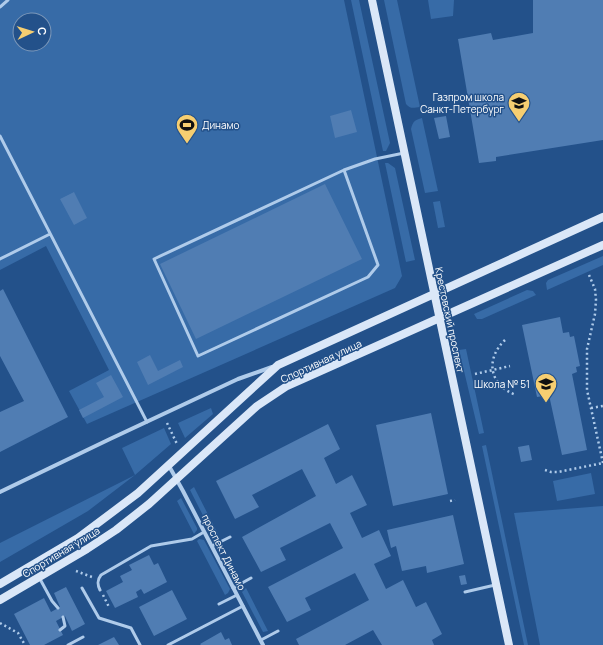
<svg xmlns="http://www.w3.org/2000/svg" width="603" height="645" viewBox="0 0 603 645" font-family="Manrope,sans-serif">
  <rect width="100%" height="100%" fill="#23518a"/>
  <path fill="#376ba7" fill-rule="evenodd" d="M0,0H344L402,276L395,288L87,424L69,391L109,370L46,246L0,270ZM20,20H44V44H20Z
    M351,0H359L390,143L386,151H383Z
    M384,0H397L420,107C413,108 410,109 406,104Z
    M428,0H454L453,16L431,19Z
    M422,118L438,191L425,193L411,129C413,121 415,120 422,118Z
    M385,163H388L395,168L415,260L406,262Z
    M440,201L445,227L438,228L433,202Z
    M603,256V265L547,290L546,283L548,280Z
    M527,290L533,291L536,295L482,319H477L474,314Z
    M466,349L484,433L479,434L459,350Z
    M211,408L213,414L185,438L178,423Z
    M164,428L171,444L135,475L88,511L0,562V543L135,475L122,448Z
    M486,445L528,645H524L482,446Z
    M591,473L595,494L557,501L553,481Z
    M194,487L218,534L213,535L190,490Z
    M181,498L197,528V530L194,534L177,501Z
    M603,506V645H540L514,513Z
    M199,539L204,540L230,589L228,593L225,595L197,541Z
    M246,588L268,631L263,632L242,592Z"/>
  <path fill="#507db3" d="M533,0H603V140L496,157V161L479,163L458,39L491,33L493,40L533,33Z
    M351,110L357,132L335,138L330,116Z
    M446,116L450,137L439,139L434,118Z
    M325,184L362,259L196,339L160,264Z
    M74,192L87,218L74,225L60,199Z
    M3,289L68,417L0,452V412L24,401L0,356V291Z
    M560,317L563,333L569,332L570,337L574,336L580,366L576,367L577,372L572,374L587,450L562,455L549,395L537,397L522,325Z
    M150,355L158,371L180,360L183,367L148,385L137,362Z
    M111,375L123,397L83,418L79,410L104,397L96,383Z
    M431,413L448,494L393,506L376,425Z
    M328,424L340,449L324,458L336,484L352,475L367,505L350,513L362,538L379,530L391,556L374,564L386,589L403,580L416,607L426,602L442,634L432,640L434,645H382L373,630L345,645H299L296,639L369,600L355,573L305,598L311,610L287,622L268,587L343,548L330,523L280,548L286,560L261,572L242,537L316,496L302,469L252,495L259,507L235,519L216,481Z
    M529,445L532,460L521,462L518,447Z
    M453,515L464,564L427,573L426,566L402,571L396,546L391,548L387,530Z
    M149,555L154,565L158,563L167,582L144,594L141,589L136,592L138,597L115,608L106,591L123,582L120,576L132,570L129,565Z
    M465,575L467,584L461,585L459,576Z
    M66,587L85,624L72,631L65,616L56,621L63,635L44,645H30L14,614L44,598L51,612L60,607L54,593Z
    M172,590L187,619L154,636L139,607Z
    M221,632L225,640L229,638L232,645H201L200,644Z
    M114,637L119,645H98Z"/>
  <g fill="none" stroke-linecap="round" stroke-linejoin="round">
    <path stroke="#afcbea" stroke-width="2.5" stroke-dasharray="2 3" stroke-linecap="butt" d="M589,275L595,289L596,300L595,314L587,349V390L603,463
      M505,340C485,359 489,385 516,395
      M475,374L510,366
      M591,408L603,406
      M167,423L177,444
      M545,470L551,472H558L603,463
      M450,501L455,500
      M76,571L92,577
      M103,595L109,607
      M0,623L18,633L25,645"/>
    <path stroke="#afcbea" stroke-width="3" d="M0,7L8,0
      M0,136L147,422
      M344,170L378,265L368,277L198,356L154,259L344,170L375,159L404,153
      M0,259L50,234
      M212,546L230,537
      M40,579L52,601L58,608
      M82,588L99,618L131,628L140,645
      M233,588L251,578
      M100,590C97,584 97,580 101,575L151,546L192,539L204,532
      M465,592L495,585
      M219,604L237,595
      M60,630L65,626L63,617
      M261,640L278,631
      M68,645L83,637
      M168,645L243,606"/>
    <path stroke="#afcbea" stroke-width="4" d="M169,466L183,491L263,645
      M0,492L110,439L238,379L272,367"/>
    <path stroke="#dae7f8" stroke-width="8" d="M372,0L509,645
      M0,584L78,538L138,493L278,365L603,217
      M0,600L87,549L116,530L149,504L257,406L287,386L603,245"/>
  </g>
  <defs>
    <g id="school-pin" transform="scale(1.15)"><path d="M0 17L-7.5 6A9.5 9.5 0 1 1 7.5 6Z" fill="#f6ce71" stroke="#23518a"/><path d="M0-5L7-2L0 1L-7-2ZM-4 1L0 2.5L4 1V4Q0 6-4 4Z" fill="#111"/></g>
    <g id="stadium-pin" transform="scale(1.15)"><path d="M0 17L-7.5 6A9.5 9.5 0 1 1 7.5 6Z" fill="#f6ce71" stroke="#23518a"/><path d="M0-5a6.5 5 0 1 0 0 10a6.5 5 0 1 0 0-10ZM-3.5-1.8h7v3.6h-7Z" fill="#111"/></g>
  </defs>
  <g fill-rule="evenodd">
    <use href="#school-pin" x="519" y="103"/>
    <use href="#stadium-pin" x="187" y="125"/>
    <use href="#school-pin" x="546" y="384"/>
  </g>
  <g text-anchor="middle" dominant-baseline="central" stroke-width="3" stroke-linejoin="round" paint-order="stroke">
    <g font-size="10" fill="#fff" stroke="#23518a" text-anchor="end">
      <text x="504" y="97">Газпром школа<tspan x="504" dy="12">Санкт-Петербург</tspan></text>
      <text x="202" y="125" text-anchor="start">Динамо</text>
      <text x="530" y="384">Школа № 51</text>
    </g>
    <g font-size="10" fill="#fff" stroke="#23518a">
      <text transform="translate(450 320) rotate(78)">Крестовский проспект</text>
      <text transform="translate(321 361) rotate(-25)">Спортивная улица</text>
      <text transform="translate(61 552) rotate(-31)">Спортивная улица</text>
      <text transform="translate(224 552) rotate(63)">проспект Динамо</text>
    </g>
  </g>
  <g transform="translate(32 32) rotate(86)"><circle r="19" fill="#23518a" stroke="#7b97b9"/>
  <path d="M0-3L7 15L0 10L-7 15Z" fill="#f6ce71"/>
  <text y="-6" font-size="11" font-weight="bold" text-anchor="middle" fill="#ffffff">С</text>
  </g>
</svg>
